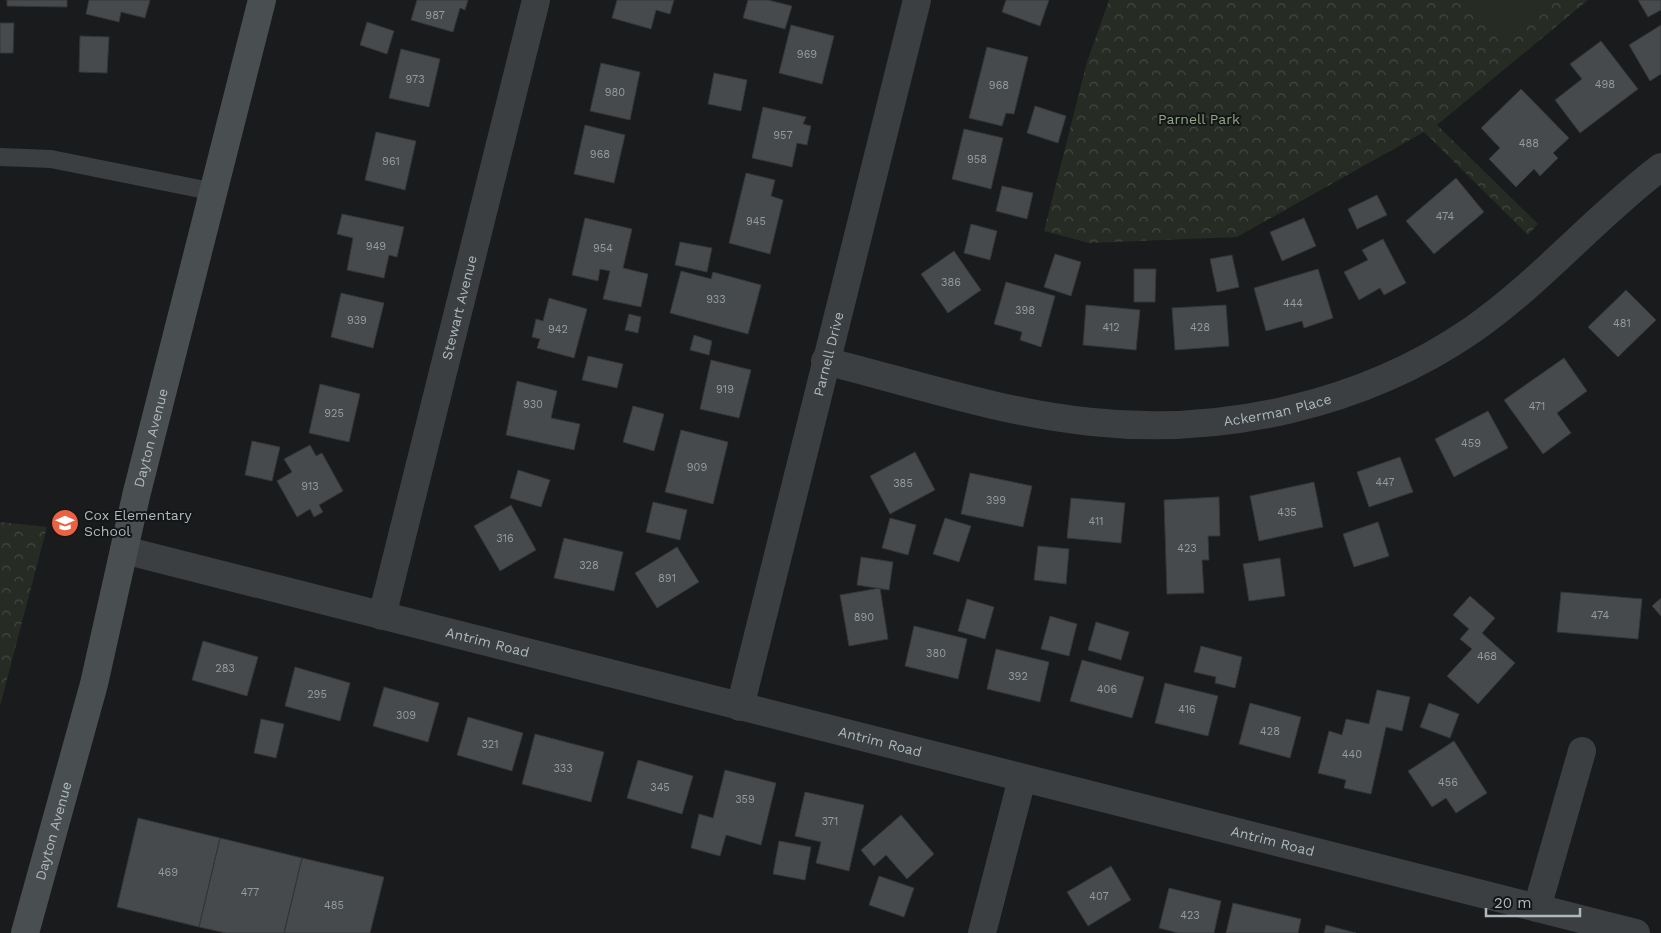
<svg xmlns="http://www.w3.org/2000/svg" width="1661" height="933" viewBox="0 0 1661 933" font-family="'Work Sans',sans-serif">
  <defs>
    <pattern id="forest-crowns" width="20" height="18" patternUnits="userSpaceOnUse" patternTransform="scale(1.25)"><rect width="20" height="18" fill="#262c24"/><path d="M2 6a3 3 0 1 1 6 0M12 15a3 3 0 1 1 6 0" fill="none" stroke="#434842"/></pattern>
  </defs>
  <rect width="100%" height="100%" fill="#1a1b1c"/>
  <path fill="url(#forest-crowns)" d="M1109,0H1588L1437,125L1538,224L1528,235L1424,132L1237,237L1089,243L1044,231L1087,62Z
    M0,522L47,527L0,706Z"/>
  <path fill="#262c24" d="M1467,0H1549L1498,40Z"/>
  <path fill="#474a4c" stroke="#343638" d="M7,0H67V7L7,6Z
    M89,0H150L145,18L121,12L119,22L86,14Z
    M417,0H468L465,10L460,8L453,32L411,20Z
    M617,0H674L670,14L656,10L651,29L612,18Z
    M748,0H768L792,6L785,29L743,18Z
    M1006,0H1049L1040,26L1002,12Z
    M1638,0H1661V10L1648,17Z
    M367,22L394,31L387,54L360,45Z
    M0,23H14L13,53H0Z
    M791,25L834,36L822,84L779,73Z
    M1661,25V74L1650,81L1629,45Z
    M80,36L109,37L107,73L79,72Z
    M1601,41L1638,89L1580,133L1555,100L1582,79L1570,64Z
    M987,47L1028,57L1014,114L1006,113L1002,126L969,118Z
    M401,49L440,59L429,107L389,98Z
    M601,63L640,72L630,120L590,111Z
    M714,73L747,80L741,111L708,104Z
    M1521,89L1569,138L1553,153L1558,158L1540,176L1534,169L1516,187L1489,159L1500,148L1481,128Z
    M1035,106L1066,116L1058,143L1027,133Z
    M763,107L806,117L803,124L811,126L807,145L797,143L792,167L752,158Z
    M585,125L625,135L614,183L574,174Z
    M964,129L1003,138L991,189L952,179Z
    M376,132L416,141L405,190L365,180Z
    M746,173L775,180L771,196L783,200L770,254L729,243Z
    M1456,178L1484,212L1434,254L1406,221Z
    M1002,186L1033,193L1027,219L996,211Z
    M1377,195L1387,215L1357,229L1348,209Z
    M342,214L404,227L397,257L389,255L384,278L347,270L353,238L337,234Z
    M585,218L632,229L623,268L648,274L641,307L603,299L610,271L600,269L598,281L572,275Z
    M1304,218L1316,246L1282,261L1270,232Z
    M971,224L997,231L990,260L964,253Z
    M1383,239L1406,283L1384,295L1380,288L1359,300L1344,272L1368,260L1362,250Z
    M680,242L712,248L707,272L675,265Z
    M954,251L981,290L948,313L921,274Z
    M1055,254L1081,262L1071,296L1044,287Z
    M1232,255L1239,287L1217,292L1210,259Z
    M1134,269H1156L1155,302H1134Z
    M1318,269L1333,318L1304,328L1302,321L1266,331L1254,288Z
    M681,271L711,279L713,272L761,285L748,334L670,313Z
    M1006,282L1055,296L1041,347L1020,340L1022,332L994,324Z
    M1626,290L1656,320L1618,357L1588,327Z
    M341,293L384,303L373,348L331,337Z
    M549,298L587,309L574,358L537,348L540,339L532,337L536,319L543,321Z
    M1086,305L1140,310L1136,350L1083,345Z
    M1226,305L1229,346L1175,350L1172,308Z
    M629,314L641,317L638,333L625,330Z
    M694,335L712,341L709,355L690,350Z
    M588,356L623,364L617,388L582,380Z
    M1564,358L1587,391L1557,413L1571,433L1543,454L1504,400Z
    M711,360L751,370L739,418L700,409Z
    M517,381L557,391L551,418L580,424L574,450L506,435Z
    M320,384L360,394L349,442L309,433Z
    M633,406L664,414L654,451L623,442Z
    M1488,411L1508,448L1454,477L1435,439Z
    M681,430L728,442L713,504L665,492Z
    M252,441L280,447L272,481L245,475Z
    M310,445L316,456L322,453L343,491L319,505L323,512L314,517L310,509L297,517L277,481L292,472L284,459Z
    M915,452L935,490L890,514L870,476Z
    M1400,457L1413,492L1369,507L1357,472Z
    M518,470L550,480L541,507L510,498Z
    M970,473L1032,486L1023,527L961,514Z
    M1314,482L1323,527L1259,541L1250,496Z
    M1219,497L1220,536H1208L1209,560H1202L1204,593L1167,594L1164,500Z
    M1071,498L1125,503L1121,543L1067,538Z
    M653,502L687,510L680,540L646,532Z
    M511,505L536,550L500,571L474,526Z
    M890,518L916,525L908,555L882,548Z
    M945,518L971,526L959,562L933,554Z
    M1378,522L1389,556L1354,567L1343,534Z
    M564,538L623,552L614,591L554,578Z
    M1038,546L1069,549L1066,584L1034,580Z
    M677,547L699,582L657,608L635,573Z
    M861,557L893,562L889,590L857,585Z
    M1280,558L1285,596L1249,601L1243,564Z
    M880,588L888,639L849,646L840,595Z
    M1561,592L1642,599L1638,639L1557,632Z
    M1470,596L1495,618L1482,633L1515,663L1478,704L1447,676L1472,649L1460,639L1469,629L1453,615Z
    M1661,598V616L1652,606Z
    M967,599L994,607L985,639L958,631Z
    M1050,616L1077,624L1069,656L1041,649Z
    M1096,622L1129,632L1121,660L1088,650Z
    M914,626L967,639L958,679L905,666Z
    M203,641L258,657L247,696L192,680Z
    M1201,646L1242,657L1235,688L1215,683L1216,677L1194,672Z
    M996,649L1049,662L1040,702L987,689Z
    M1082,660L1144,677L1132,718L1070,701Z
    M295,667L350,683L340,721L285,706Z
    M1165,683L1218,696L1208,736L1155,723Z
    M384,687L439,703L428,742L373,726Z
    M1377,690L1410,697L1402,731L1386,727L1371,794L1344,788L1346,780L1318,773L1329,731L1342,735L1346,719L1369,724Z
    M1250,703L1301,717L1290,758L1239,744Z
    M1429,703L1459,714L1450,738L1420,727Z
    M468,717L523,733L512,771L457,755Z
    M261,719L284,724L276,758L254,753Z
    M535,734L604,752L591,802L522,784Z
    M1454,741L1487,793L1456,813L1446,798L1432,807L1408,771Z
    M638,760L693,776L682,814L627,798Z
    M725,770L776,783L761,845L726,835L720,856L691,848L699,814L713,818Z
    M805,792L864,805L849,871L816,863L821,842L795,836Z
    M901,815L934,854L907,879L886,855L874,866L861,850Z
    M138,818L220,838L199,927L117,907Z
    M220,838L302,858L284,933H226L199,927Z
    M779,841L811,847L805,880L773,874Z
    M302,858L384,877L370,933H284Z
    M1111,866L1131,900L1088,926L1067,892Z
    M879,876L914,888L904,917L869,905Z
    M1169,888L1221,901L1214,933H1178L1159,928Z
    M1233,903L1301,919L1298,933H1226Z
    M1326,925L1356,933H1324Z"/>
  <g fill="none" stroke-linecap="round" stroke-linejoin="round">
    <path stroke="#3b3f41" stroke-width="18" d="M0,157L51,159L215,192"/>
    <g stroke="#3b3f41" stroke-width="28">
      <path id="s1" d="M825,361C913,383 1001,413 1092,422C1222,436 1363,405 1472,330C1541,282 1595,217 1661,167"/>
      <path id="s2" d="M124,550L1636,933"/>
      <path id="s3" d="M382,616L536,0"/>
      <path id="s4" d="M740,707L917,0"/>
      <path d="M1537,908L1582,751"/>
      <path d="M982,933L1022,779"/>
    </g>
    <path stroke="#494f51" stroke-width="28" id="s5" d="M25,933L94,684L136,496L262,0"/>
  </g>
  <defs>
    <g id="school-disc" transform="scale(1.4375)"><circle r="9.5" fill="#ec6142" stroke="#151617"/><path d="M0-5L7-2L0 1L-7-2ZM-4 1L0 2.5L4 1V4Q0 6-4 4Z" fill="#fff"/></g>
  </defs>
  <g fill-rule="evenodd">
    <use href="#school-disc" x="65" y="523"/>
  </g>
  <g text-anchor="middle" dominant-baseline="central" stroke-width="4" stroke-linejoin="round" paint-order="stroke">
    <g font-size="11" fill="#949c9f">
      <text x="435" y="15">987</text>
      <text x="807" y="54">969</text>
      <text x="415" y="79">973</text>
      <text x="1605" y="84">498</text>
      <text x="999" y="85">968</text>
      <text x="615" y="92">980</text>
      <text x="783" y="135">957</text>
      <text x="1529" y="143">488</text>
      <text x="600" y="154">968</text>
      <text x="977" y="159">958</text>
      <text x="391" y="161">961</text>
      <text x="1445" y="216">474</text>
      <text x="756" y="221">945</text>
      <text x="376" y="246">949</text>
      <text x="603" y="248">954</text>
      <text x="951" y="282">386</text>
      <text x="716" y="299">933</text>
      <text x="1293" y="303">444</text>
      <text x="1025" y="310">398</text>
      <text x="357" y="320">939</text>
      <text x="1622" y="323">481</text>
      <text x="1111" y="327">412</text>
      <text x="1200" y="327">428</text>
      <text x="558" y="329">942</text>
      <text x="725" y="389">919</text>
      <text x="533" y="404">930</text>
      <text x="1537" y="406">471</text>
      <text x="334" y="413">925</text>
      <text x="1471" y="443">459</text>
      <text x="697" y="467">909</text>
      <text x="1385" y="482">447</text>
      <text x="903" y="483">385</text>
      <text x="310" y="486">913</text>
      <text x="996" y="500">399</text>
      <text x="1287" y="512">435</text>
      <text x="1096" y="521">411</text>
      <text x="505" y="538">316</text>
      <text x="1187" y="548">423</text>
      <text x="589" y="565">328</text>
      <text x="667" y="578">891</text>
      <text x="1600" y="615">474</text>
      <text x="864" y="617">890</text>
      <text x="936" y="653">380</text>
      <text x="1487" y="656">468</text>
      <text x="225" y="668">283</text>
      <text x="1018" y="676">392</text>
      <text x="1107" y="689">406</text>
      <text x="317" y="694">295</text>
      <text x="1187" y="709">416</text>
      <text x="406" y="715">309</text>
      <text x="1270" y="731">428</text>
      <text x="490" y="744">321</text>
      <text x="1352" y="754">440</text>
      <text x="563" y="768">333</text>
      <text x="1448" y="782">456</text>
      <text x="660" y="787">345</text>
      <text x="745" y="799">359</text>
      <text x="830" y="821">371</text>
      <text x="168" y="872">469</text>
      <text x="250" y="892">477</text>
      <text x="1099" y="896">407</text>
      <text x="334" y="905">485</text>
      <text x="1190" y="915">423</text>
    </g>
    <g font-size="14" fill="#92a585" stroke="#151617">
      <text x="1199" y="119">Parnell Park</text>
    </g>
    <g font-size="14" fill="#adb8bb" stroke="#151617">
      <text stroke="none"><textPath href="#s3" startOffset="318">Stewart Avenue</textPath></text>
      <text stroke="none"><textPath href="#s4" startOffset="364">Parnell Drive</textPath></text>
      <text stroke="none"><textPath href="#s1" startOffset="461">Ackerman Place</textPath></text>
      <text stroke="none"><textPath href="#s5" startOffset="511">Dayton Avenue</textPath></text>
      <text stroke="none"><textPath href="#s2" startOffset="375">Antrim Road</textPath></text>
      <text stroke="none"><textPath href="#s2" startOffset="780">Antrim Road</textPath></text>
      <text stroke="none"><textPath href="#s5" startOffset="106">Dayton Avenue</textPath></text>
      <text stroke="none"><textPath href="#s2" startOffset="1185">Antrim Road</textPath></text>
    </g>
    <g font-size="14" fill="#adb8bb" stroke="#151617" text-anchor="start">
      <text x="84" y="515">Cox Elementary<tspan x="84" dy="16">School</tspan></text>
    </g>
  </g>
  <path d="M1486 908v8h94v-8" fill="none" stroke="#adb8bb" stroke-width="2.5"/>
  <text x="1494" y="908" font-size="15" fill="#adb8bb" stroke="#151617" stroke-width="4" paint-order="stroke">20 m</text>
</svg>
